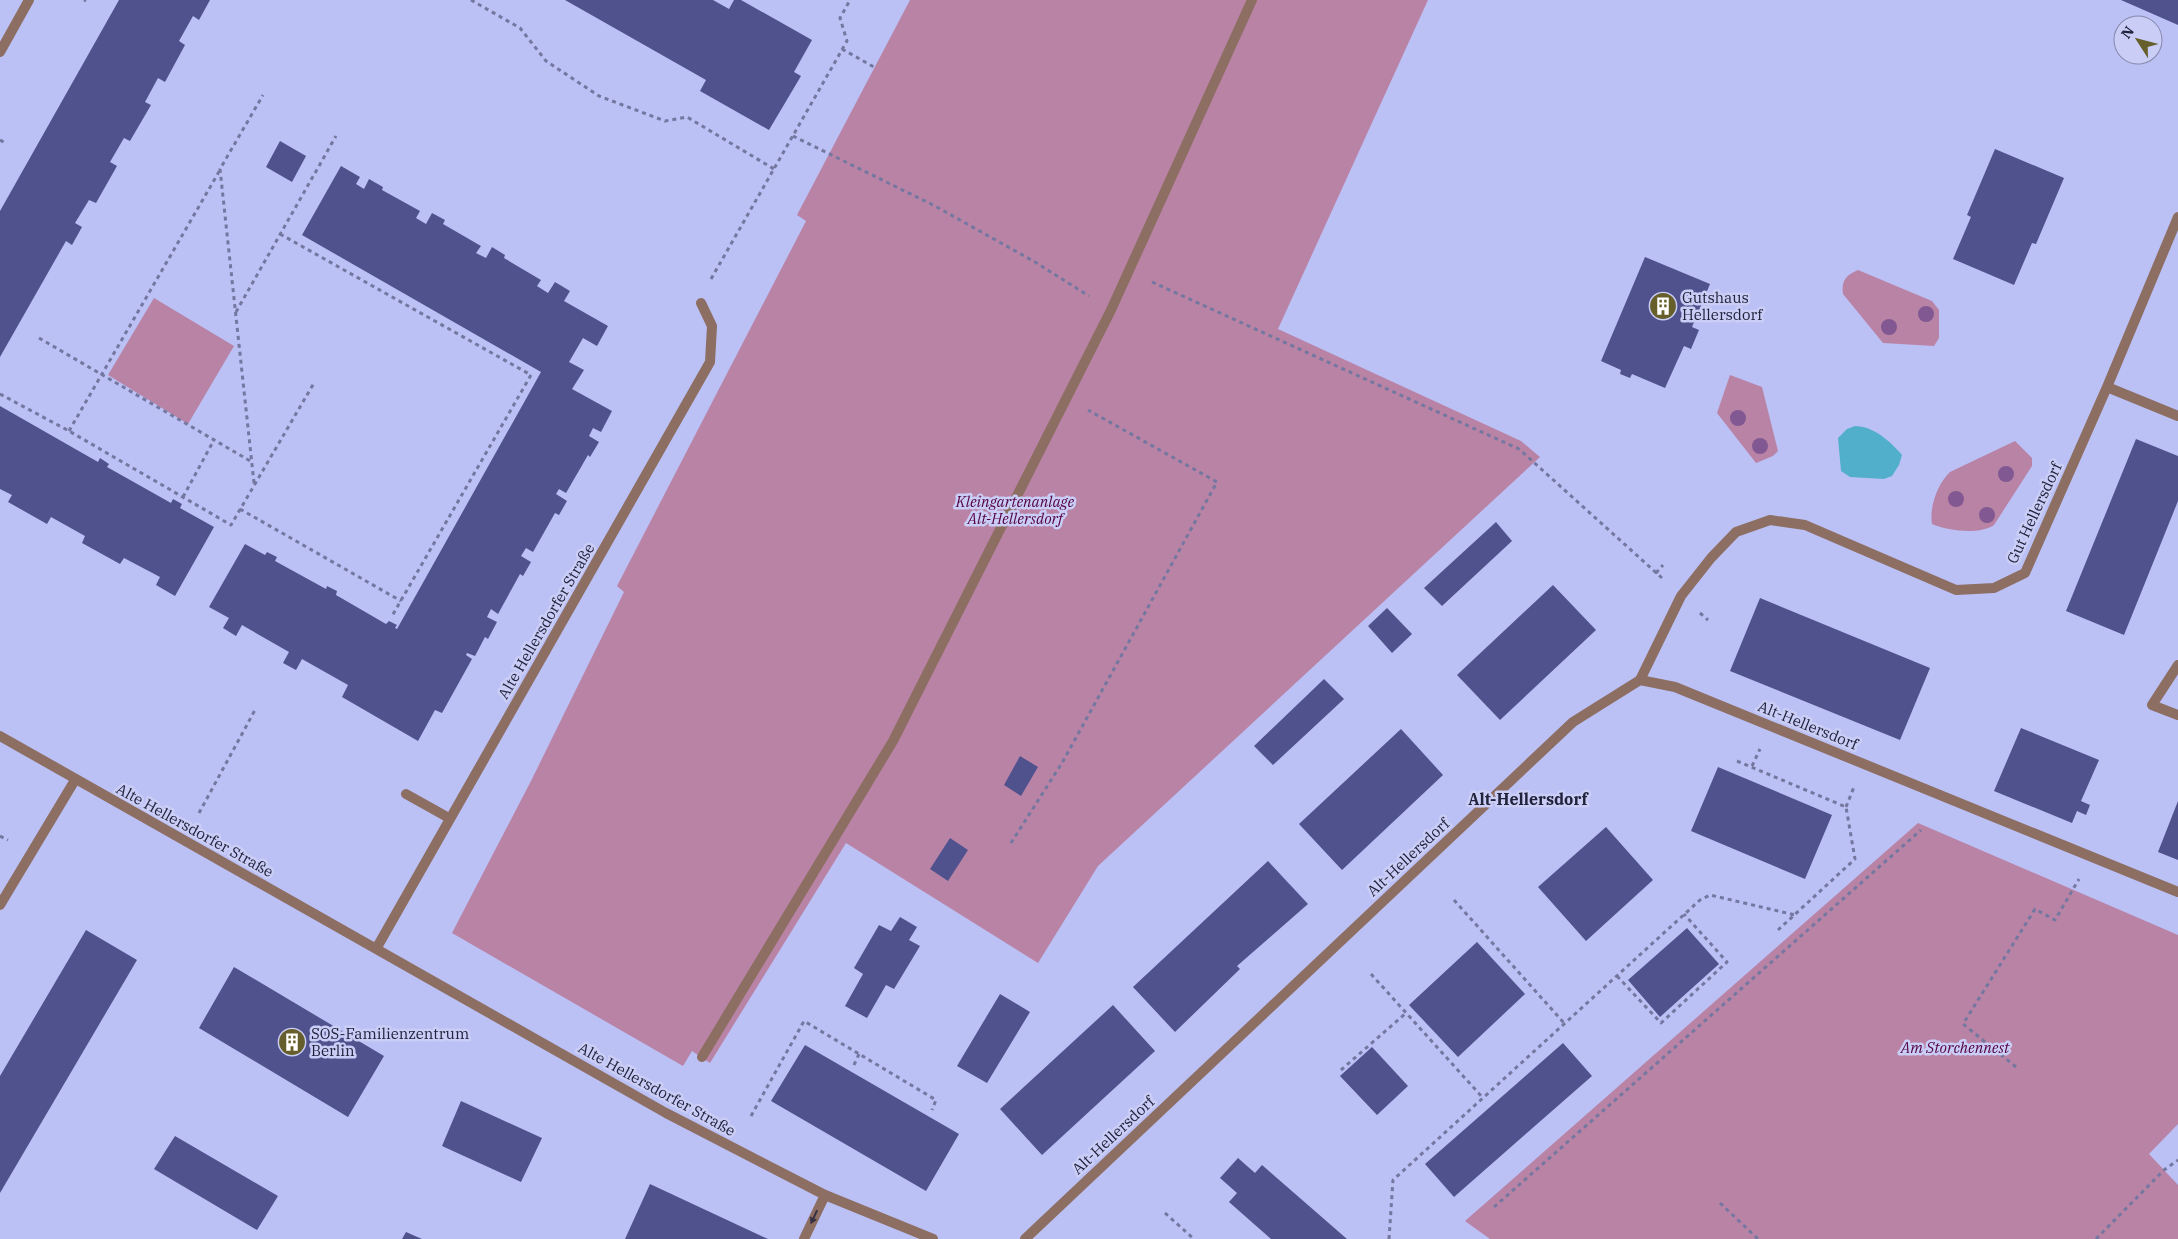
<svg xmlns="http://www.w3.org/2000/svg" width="2178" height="1239" viewBox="0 0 2178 1239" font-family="'IBM Plex Serif',serif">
  <rect width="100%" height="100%" fill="#bbc0f5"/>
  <path fill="#b983a6" d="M910,0H1428L1278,329L1521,441L1540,457L1098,866L1038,963L846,843L710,1063L692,1051L683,1066L452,933L532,779L624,592L617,586L806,221L797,215Z
    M1858,270L1932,301L1939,310V338L1934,346L1883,343L1843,294C1841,281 1846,275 1858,270Z
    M154,298L234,346L188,424L108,375Z
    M1730,375L1762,387L1778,451L1773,456L1756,463L1717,413Z
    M2015,441L2032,458V466L1994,525C1980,535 1948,531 1932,524C1929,507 1938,483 1950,472Z
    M1918,823L2178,935V1124L2149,1154L2178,1185V1239H1490L1465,1221Z"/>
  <path fill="#52afcb" d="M1855,426C1873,426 1890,441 1902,455L1899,465L1892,476L1884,479L1850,477L1841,471L1838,438L1847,429Z"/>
  <path fill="#50528e" d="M119,0H210L199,20L193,16L179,41L185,45L165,82L158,78L145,102L151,105L130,141L124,138L110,162L117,166L96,203L89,200L75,223L82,227L72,245L66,241L0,357V211Z
    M565,0H713L729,9L734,0H741L812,40L794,72L801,76L769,130L700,91L706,80Z
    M2121,0H2178V25Z
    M280,141L306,156L292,182L266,167Z
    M1995,149L2064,178L2036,244L2032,243L2014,285L1953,259L1971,217L1967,215Z
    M341,166L360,177L356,184L364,189L369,179L383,187L382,190L420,211L416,218L426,224L432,213L445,220L443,224L481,246L476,253L486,258L492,247L505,255L504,258L541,280L537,286L548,293L555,282L570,291L564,301L608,326L597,346L583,338L569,362L584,370L572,389L612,411L601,432L593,428L589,436L599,442L590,457L588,455L566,493L559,489L556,494L567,501L559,515L555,513L533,552L526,548L521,556L531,562L523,576L520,574L498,614L491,609L487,617L497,622L488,639L485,637L475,656L467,653L466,655L472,659L442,713L435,710L418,741L342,697L348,685L302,659L296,670L283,663L289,652L242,625L236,636L223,628L229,618L209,607L245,544L265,555L267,552L277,557L275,561L326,589L327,586L337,591L336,595L386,624L389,621L397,625L395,628L397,629L541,372L302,235Z
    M1645,257L1710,284L1692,327L1699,330L1691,349L1684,346L1665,388L1632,374L1630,378L1620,374L1621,370L1601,361Z
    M0,406L98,462L100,458L109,464L107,467L171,503L173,499L182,504L180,508L214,527L175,596L156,585L160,577L124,558L120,564L82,543L85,536L51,517L47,524L8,502L12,495L0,489Z
    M2136,439L2178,456V501L2124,635L2066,611Z
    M1496,522L1512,541L1442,606L1424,588Z
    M1553,585L1596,630L1500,720L1457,675Z
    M1760,598L1930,668L1900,740L1730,671Z
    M1387,608L1412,634L1392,653L1368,626Z
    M1324,679L1344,699L1273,765L1254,746Z
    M2021,728L2099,760L2081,801L2090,805L2086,815L2077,811L2072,823L1994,791Z
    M1401,729L1443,775L1342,870L1299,824Z
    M1020,756L1038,767L1021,796L1004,785Z
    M1718,767L1832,815L1805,879L1691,831Z
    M2178,801V860L2158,852Z
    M1606,827L1653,880L1586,941L1538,887Z
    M950,838L968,850L948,881L930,869Z
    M1268,861L1308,904L1237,966L1240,969L1175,1032L1133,987Z
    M900,917L917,927L909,940L920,946L894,989L886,985L867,1018L845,1006L863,974L854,968L879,925L891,931Z
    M1687,928L1719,964L1660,1017L1628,980Z
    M86,930L137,960L0,1193V1076Z
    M1477,942L1525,994L1458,1057L1409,1005Z
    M234,967L384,1056L348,1117L199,1028Z
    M1000,994L1030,1012L987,1083L957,1066Z
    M1113,1005L1155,1051L1042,1155L1000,1109Z
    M1563,1043L1592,1076L1454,1197L1425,1164Z
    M805,1045L959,1134L926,1191L771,1101Z
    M1372,1047L1408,1086L1377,1115L1340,1076Z
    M461,1101L542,1138L521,1182L442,1146Z
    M175,1136L278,1196L257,1230L154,1169Z
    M1238,1158L1255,1173L1262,1165L1347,1239H1271L1229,1202L1237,1193L1220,1178Z
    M650,1184L768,1239H625Z
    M406,1232L422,1239H402Z"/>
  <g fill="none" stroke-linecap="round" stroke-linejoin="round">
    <path stroke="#74779f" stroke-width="3" stroke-dasharray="4 4" stroke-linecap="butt" d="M84,0L86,1
      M471,0L520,28L546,61L599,96L665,121L687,117L774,169
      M842,49L874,67
      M793,136L935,206L1035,262L1089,296
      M0,140L6,143
      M280,234L531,375L392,616
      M711,279L847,41L840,18L850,0
      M1152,282L1519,449L1662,578
      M236,312L336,136
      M39,338L252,462
      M0,394L69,431L231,525L314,383
      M69,431L220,170
      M254,483L220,169L263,95
      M183,497L214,440
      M240,509L401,601
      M1656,573L1663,565
      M1700,613L1708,620
      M1737,761L1846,807L1855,859L1778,930
      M1752,766L1760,749
      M1846,807L1854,787
      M199,813L255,710
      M0,836L8,840
      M1011,843L1062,763L1217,482L1088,410
      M1454,900L1564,1023
      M1371,974L1483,1098
      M1617,976L1661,1023L1727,962L1684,914
      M854,1065L859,1054
      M2016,1067L1963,1024L2035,909L2055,920L2079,879
      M1341,1070L1406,1013
      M751,1116L804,1021L936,1100L932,1110
      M1720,1203L1758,1239
      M1494,1207L1921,830
      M1165,1213L1194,1239
      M1389,1239L1393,1180L1700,900L1710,895L1795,915
      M2096,1239L2164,1170L2178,1160"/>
    <path stroke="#8d6e62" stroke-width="10" d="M2107,387L2178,416
      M2178,665L2152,705L2178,715
      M1640,680L1681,596L1711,558L1736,532L1770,520L1805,525L1956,590L1994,588L2025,573L2107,387L2178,217
      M406,794L449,818
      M0,905L75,780
      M702,1057L893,741L1111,310L1252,0"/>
    <path stroke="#8d6e62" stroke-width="10" d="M0,52L29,0
      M0,736L666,1113L825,1195L933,1239
      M376,949L710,362L712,326L701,303
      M804,1239L825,1195
      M1025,1239L1573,722L1640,680L1675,687L2178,892"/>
  </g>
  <g fill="#825892">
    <circle cx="1926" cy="314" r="8"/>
    <circle cx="1889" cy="327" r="8"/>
    <circle cx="1738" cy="418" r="8"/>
    <circle cx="1760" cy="446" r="8"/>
    <circle cx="2006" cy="474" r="8"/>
    <circle cx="1956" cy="499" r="8"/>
    <circle cx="1987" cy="515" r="8"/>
  </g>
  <defs><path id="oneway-solid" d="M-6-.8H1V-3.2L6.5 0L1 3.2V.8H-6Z" transform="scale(1.25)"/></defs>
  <use fill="#373143" href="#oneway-solid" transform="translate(814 1217) rotate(115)"/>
  <defs>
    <g id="building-disc" transform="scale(1.4375)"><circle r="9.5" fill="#675f2b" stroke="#cacef6"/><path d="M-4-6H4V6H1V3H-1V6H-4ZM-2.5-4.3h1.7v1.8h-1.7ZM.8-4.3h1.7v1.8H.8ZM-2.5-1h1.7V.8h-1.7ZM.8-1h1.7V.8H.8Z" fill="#fff"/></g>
  </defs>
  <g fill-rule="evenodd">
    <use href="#building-disc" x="1663" y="306"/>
    <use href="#building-disc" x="292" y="1042"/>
  </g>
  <g text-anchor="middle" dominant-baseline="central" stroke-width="5" stroke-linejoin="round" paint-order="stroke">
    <g font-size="15" fill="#21223b" stroke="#cacef6" text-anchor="start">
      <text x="1682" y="297">Gutshaus<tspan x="1682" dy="17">Hellersdorf</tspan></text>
      <text x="311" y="1033">SOS-Familienzentrum<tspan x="311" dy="17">Berlin</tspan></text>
    </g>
    <g font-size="15" font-style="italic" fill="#540341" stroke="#cacef6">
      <text x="1015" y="501">Kleingartenanlage<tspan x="1015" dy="17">Alt-Hellersdorf</tspan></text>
      <text x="1955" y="1047">Am Storchennest</text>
    </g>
    <g font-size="15" fill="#21223b" stroke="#cacef6">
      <text transform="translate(2034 513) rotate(-65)">Gut Hellersdorf</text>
      <text transform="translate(546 621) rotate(-60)">Alte Hellersdorfer Straße</text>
      <text transform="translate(1808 725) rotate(22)">Alt-Hellersdorf</text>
      <text transform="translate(195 830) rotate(29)">Alte Hellersdorfer Straße</text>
      <text transform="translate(1408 857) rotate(-43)">Alt-Hellersdorf</text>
      <text transform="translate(657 1089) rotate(29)">Alte Hellersdorfer Straße</text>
      <text transform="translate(1113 1135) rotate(-43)">Alt-Hellersdorf</text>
    </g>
    <g font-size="16" font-weight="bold" fill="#21223b" stroke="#cacef6">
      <text x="1528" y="799">Alt-Hellersdorf</text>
    </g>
  </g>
  <g transform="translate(2138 40) rotate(306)"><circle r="24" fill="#cacef6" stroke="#8689ab"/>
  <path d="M0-4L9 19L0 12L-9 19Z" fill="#675f2b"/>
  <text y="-8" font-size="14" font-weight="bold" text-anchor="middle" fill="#21223b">N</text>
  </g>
</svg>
